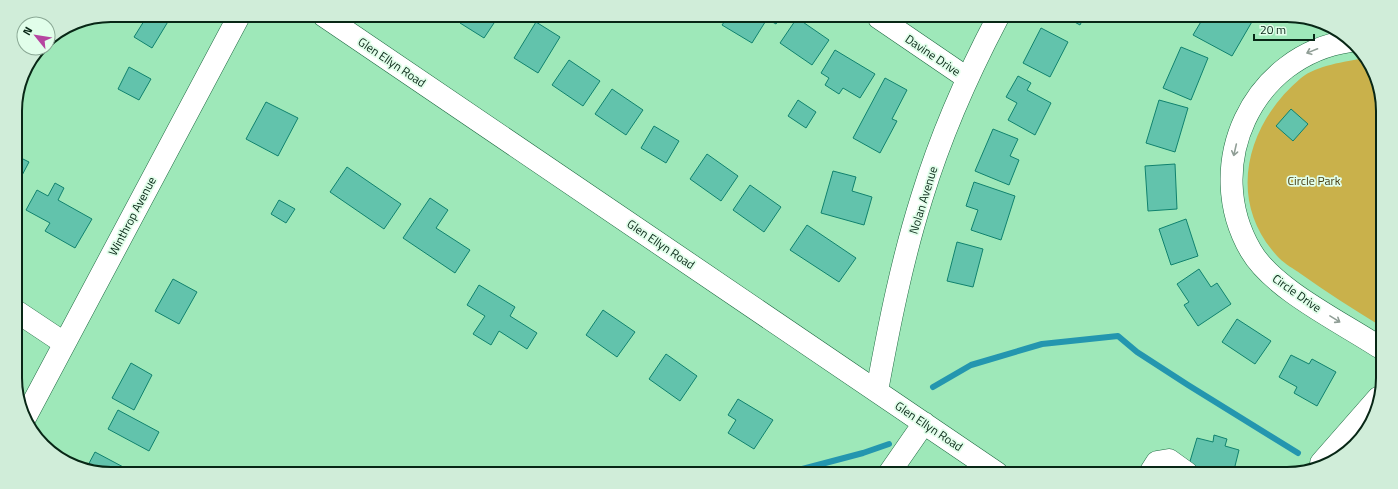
<svg xmlns="http://www.w3.org/2000/svg" width="1398" height="489" viewBox="0 0 1398 489" font-family="'Titillium Web',sans-serif">
  <rect width="100%" height="100%" fill="#9ee8b9"/>
  <path fill="#c9b14b" d="M1364,58L1382,98L1379,325C1353,309 1326,292 1301,274C1294,269 1285,264 1279,258C1225,202 1246,124 1301,78C1317,65 1345,62 1364,58Z"/>
  <g fill="none" stroke-linecap="round" stroke-linejoin="round">
    <path stroke="#2496af" stroke-width="6" d="M933,387L971,365L1042,344L1118,336L1137,352L1188,385L1298,453
      M791,472L863,453L889,444"/>
  </g>
  <path fill="#62c3ac" stroke="#10826e" d="M133,15H172L152,48L134,37L144,21Z
    M464,16L498,17L484,38L460,23Z
    M727,18H780L776,24L767,19L752,43L722,25Z
    M797,18L829,40L812,65L780,43Z
    M1069,19H1083L1080,25Z
    M1202,20L1222,21L1253,20L1232,56L1193,35Z
    M536,22L560,37L538,73L514,58Z
    M1041,28L1068,42L1050,77L1023,63Z
    M1181,47L1208,58L1191,100L1163,88Z
    M835,50L875,74L860,98L843,88L839,94L825,85L829,78L821,73Z
    M569,60L600,81L583,106L552,85Z
    M129,67L151,79L139,100L118,89Z
    M1018,76L1031,83L1027,90L1051,103L1035,135L1008,120L1017,103L1006,97Z
    M885,78L907,90L892,119L897,121L880,153L853,138Z
    M612,89L643,110L626,135L595,114Z
    M798,100L816,112L806,128L788,116Z
    M1159,100L1188,108L1175,152L1146,143Z
    M266,102L298,118L278,156L246,139Z
    M1291,109L1308,124L1293,141L1276,126Z
    M654,126L679,141L666,163L641,148Z
    M993,129L1018,139L1010,156L1019,160L1009,185L975,171Z
    M707,154L738,176L721,201L690,179Z
    M15,155L29,162L18,183L16,182Z
    M1175,164L1177,209L1148,211L1145,166Z
    M347,167L401,204L384,229L330,192Z
    M833,171L856,177L852,191L872,197L864,225L821,213Z
    M974,182L1015,196L1001,240L971,230L978,210L966,206Z
    M55,183L64,188L58,200L92,219L75,248L45,231L50,223L26,210L37,190L48,196Z
    M750,185L781,207L764,232L733,210Z
    M430,198L448,210L436,228L470,250L455,273L403,238Z
    M279,200L295,209L286,223L271,214Z
    M1186,219L1198,256L1171,265L1159,229Z
    M807,225L856,258L839,282L790,250Z
    M957,242L983,249L973,287L947,281Z
    M1199,269L1211,287L1217,283L1231,304L1198,326L1184,305L1189,302L1177,284Z
    M173,279L197,292L179,324L155,311Z
    M479,285L515,307L510,316L537,333L527,349L499,331L491,345L473,334L485,316L467,305Z
    M603,310L635,332L617,357L586,335Z
    M1237,319L1271,341L1255,364L1222,342Z
    M666,354L697,376L680,401L649,379Z
    M1291,355L1309,364L1312,359L1336,372L1317,406L1294,393L1297,387L1279,377Z
    M131,363L152,375L134,410L112,398Z
    M738,399L773,420L754,449L728,433L736,420L728,415Z
    M118,410L159,432L149,451L108,429Z
    M1214,435L1227,439L1225,446L1239,450L1233,474L1206,473L1188,468L1197,438L1213,442Z
    M95,452L127,469H86Z"/>
  <g fill="none" stroke-linecap="round" stroke-linejoin="round">
    <g stroke="#1e6a42" stroke-width="23">
      <path id="minor" d="M324,16L997,473
        M879,18L967,78
        M1350,41C1252,55 1201,166 1251,251C1273,289 1341,322 1379,347
        M16,311L64,343
        M877,391C889,326 902,260 922,197C941,135 967,76 997,19
        M26,416L239,16
        M1321,463L1378,398
        M890,472L924,423
        M1150,473L1157,462L1169,460L1187,473"/>
    </g>
    <use href="#minor" stroke="#fff" stroke-width="22"/>
  </g>
  <defs><path id="oneway-shaft" d="M-6 0H5M1.5-3L5.5 0L1.5 3" fill="none" stroke-width="1.6" stroke-linecap="round" stroke-linejoin="round"/></defs>
  <g stroke="#909e96">
    <use href="#oneway-shaft" transform="translate(1312 51) rotate(158)"/>
    <use href="#oneway-shaft" transform="translate(1235 150) rotate(103)"/>
    <use href="#oneway-shaft" transform="translate(1335 319) rotate(32)"/>
  </g>
  <g text-anchor="middle" dominant-baseline="central" stroke-width="3.5" stroke-linejoin="round" paint-order="stroke">
    <g font-size="12" fill="#082716" stroke="#e1feea">
      <text transform="translate(933 55) rotate(34)">Davine Drive</text>
      <text transform="translate(392 62) rotate(34)">Glen Ellyn Road</text>
      <text transform="translate(923 200) rotate(-73)">Nolan Avenue</text>
      <text transform="translate(132 216) rotate(-62)">Winthrop Avenue</text>
      <text transform="translate(661 244) rotate(34)">Glen Ellyn Road</text>
      <text transform="translate(1297 293) rotate(35)">Circle Drive</text>
      <text transform="translate(929 426) rotate(34)">Glen Ellyn Road</text>
    </g>
    <g font-size="12" fill="#463c0f" stroke="#e1feea">
      <text x="1314" y="180">Circle Park</text>
    </g>
  </g>
  <path d="M0 0H1398V489H0ZM111 22H1287A89 89 0 0 1 1376 111V378A89 89 0 0 1 1287 467H111A89 89 0 0 1 22 378V111A89 89 0 0 1 111 22Z" fill="#d0edd9" fill-rule="evenodd"/>
  <path fill="none" stroke="#082716" stroke-width="2" d="M111 22H1287A89 89 0 0 1 1376 111V378A89 89 0 0 1 1287 467H111A89 89 0 0 1 22 378V111A89 89 0 0 1 111 22Z"/>
  <g transform="translate(36 36) rotate(300)"><circle r="19" fill="#e1feea" stroke="#8aa895"/>
  <path d="M0-3L7 15L0 10L-7 15Z" fill="#b645a0"/>
  <text y="-6" font-size="11" font-weight="bold" text-anchor="middle" fill="#082716">N</text>
  </g>
  <path d="M1254 34v6h60v-6" fill="none" stroke="#082716" stroke-width="2"/>
  <text x="1260" y="34" font-size="12" fill="#082716" stroke="#e1feea" stroke-width="3" paint-order="stroke">20 m</text>
</svg>
